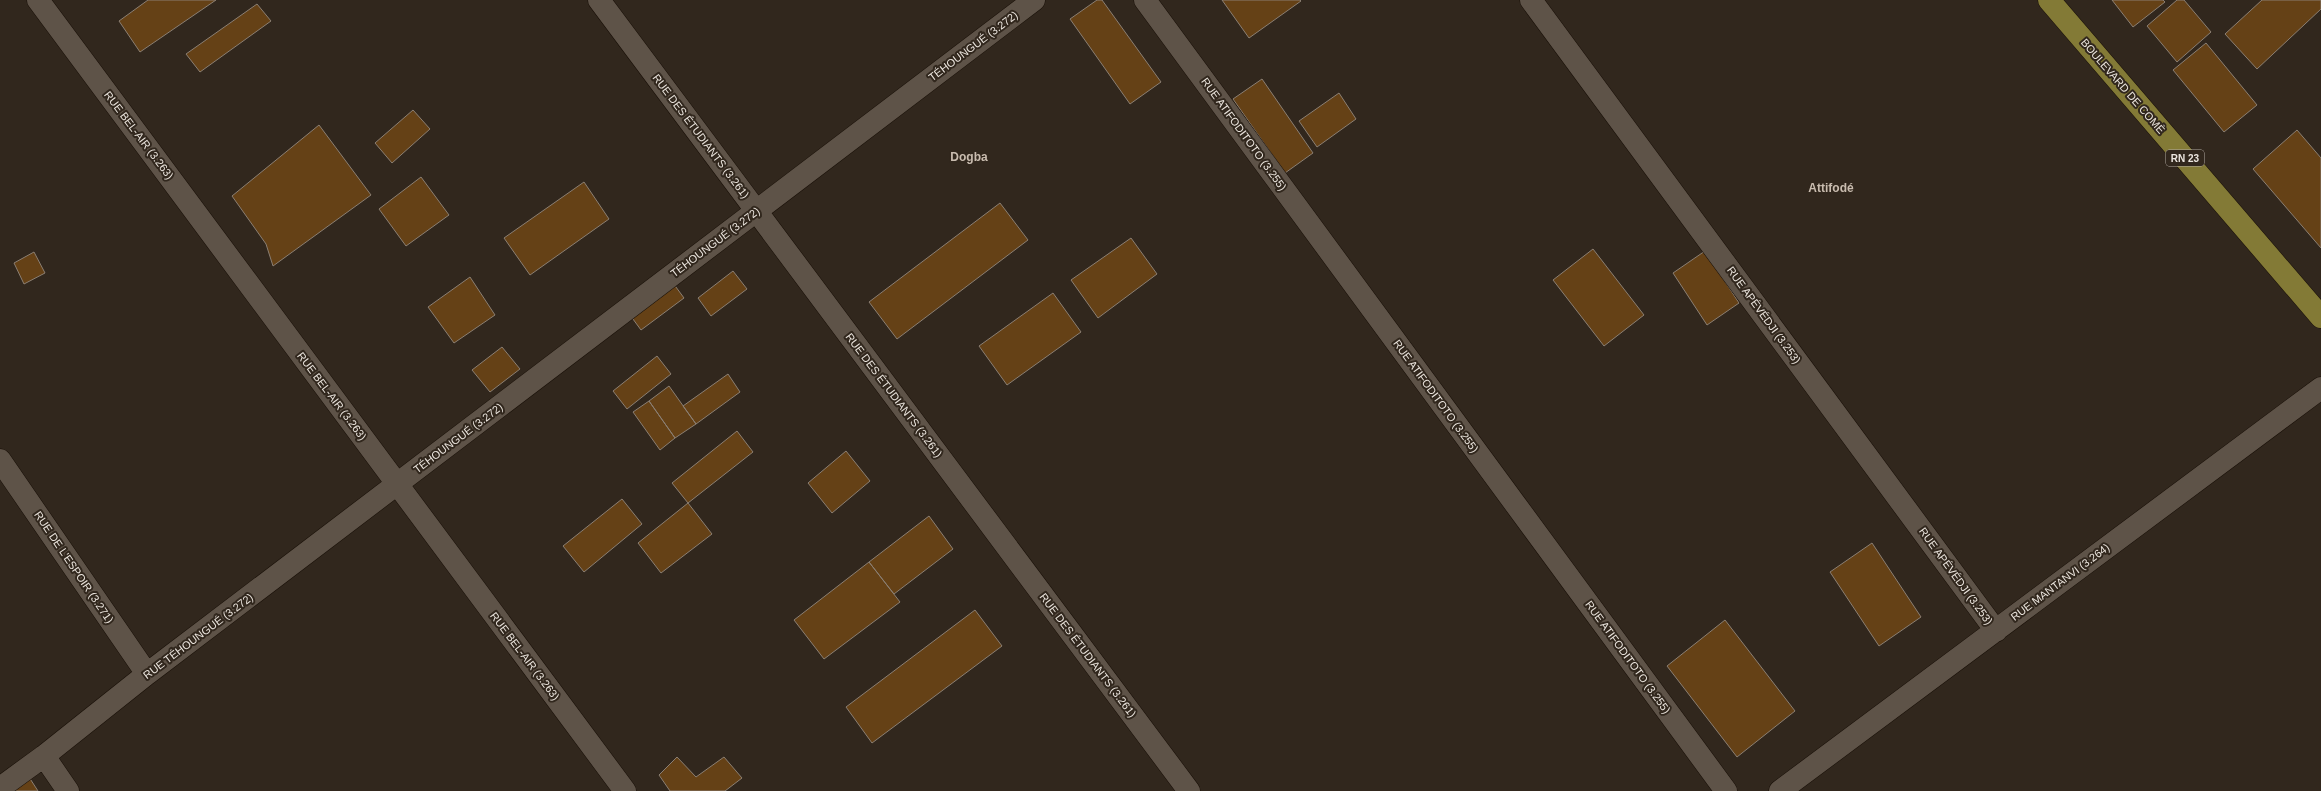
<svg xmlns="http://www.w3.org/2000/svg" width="2321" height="791" viewBox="0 0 2321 791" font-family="Helvetica,sans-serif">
  <rect width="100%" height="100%" fill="#31271d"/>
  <path fill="#654116" stroke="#8b7f73" d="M148,0H216L140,52L119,21Z
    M1097,0H1102L1161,82L1130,104L1070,19Z
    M1222,0H1300L1301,1L1249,38Z
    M2112,0H2163L2165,2L2133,27Z
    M2177,0H2184L2211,32L2177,62L2147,26Z
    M2262,0H2321V9L2257,69L2225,34Z
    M257,4L271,21L200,72L186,54Z
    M2206,43L2257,105L2224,132L2173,70Z
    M1262,79L1313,153L1285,173L1233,99Z
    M1339,93L1356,119L1317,147L1299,121Z
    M413,110L430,129L392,163L375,143Z
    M319,125L371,195L273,266L266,244L232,196Z
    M2297,130L2321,158V248L2253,169Z
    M421,177L449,215L406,246L379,209Z
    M584,182L609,219L530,275L504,238Z
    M1000,203L1028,240L897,339L869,302Z
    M1131,238L1157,274L1098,318L1071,280Z
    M1593,249L1644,315L1604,346L1553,280Z
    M1705,251L1739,303L1707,325L1673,273Z
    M34,252L45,273L24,284L14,263Z
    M733,271L747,289L711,316L698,298Z
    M470,277L495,315L454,343L428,307Z
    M673,283L684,298L641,330L630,315Z
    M1053,293L1081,332L1007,385L979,346Z
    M502,347L520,369L490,392L472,370Z
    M657,356L671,374L627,409L613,391Z
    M728,374L740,392L696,424L683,406Z
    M669,386L696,424L675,438L649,401Z
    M649,401L675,438L660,450L633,412Z
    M737,431L753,452L688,503L672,483Z
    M846,451L870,481L832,513L808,483Z
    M622,499L642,524L584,572L563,546Z
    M688,503L712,534L661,573L638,543Z
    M929,516L953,549L894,594L869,562Z
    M1872,543L1921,617L1879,646L1830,572Z
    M869,562L900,602L824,659L794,620Z
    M975,610L1002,646L872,743L846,707Z
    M1725,620L1795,711L1737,757L1667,666Z
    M677,757L696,777L724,757L742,778L725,791H670L659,775Z
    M27,774L38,791H3Z"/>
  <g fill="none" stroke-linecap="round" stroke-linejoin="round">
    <g stroke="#180f07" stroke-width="23">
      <path id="minor" d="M38,0L625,791
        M599,0L1189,791
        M1145,0L1726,791
        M1531,0L1996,631
        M0,460L147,674
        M44,756L68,791
        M0,788L44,756L147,674L1034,0
        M1780,791L2321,388"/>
    </g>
    <g stroke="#180f07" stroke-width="23">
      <path id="primary" d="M2049,0L2321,317"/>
    </g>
    <use href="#minor" stroke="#5e5348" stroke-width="22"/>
    <use href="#primary" stroke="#837a36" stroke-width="22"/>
  </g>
  <g text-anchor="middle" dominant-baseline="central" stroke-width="4" stroke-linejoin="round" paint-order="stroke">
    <rect fill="#31271d" stroke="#b3aca4" stroke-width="1" x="2166" y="150" width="38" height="16" rx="3"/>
    <g font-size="10" font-weight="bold" fill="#ebe5de">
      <text x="2185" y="158">RN 23</text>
    </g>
    <g font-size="11" fill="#ebe5de" stroke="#31271d">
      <text transform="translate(973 46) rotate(-37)">TÉHOUNGUÉ (3.272)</text>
      <text transform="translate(2123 86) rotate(49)">BOULEVARD DE COMÈ</text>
      <text transform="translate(1244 134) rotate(54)">RUE ATIFODITOTO (3.255)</text>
      <text transform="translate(139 135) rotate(53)">RUE BEL-AIR (3.263)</text>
      <text transform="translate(701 136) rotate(53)">RUE DES ÉTUDIANTS (3.261)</text>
      <text transform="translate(715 242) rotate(-37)">TÉHOUNGUÉ (3.272)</text>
      <text transform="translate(1764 315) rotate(54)">RUE APÉVÉDJI (3.253)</text>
      <text transform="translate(894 395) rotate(53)">RUE DES ÉTUDIANTS (3.261)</text>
      <text transform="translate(332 396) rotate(53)">RUE BEL-AIR (3.263)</text>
      <text transform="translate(1436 396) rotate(54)">RUE ATIFODITOTO (3.255)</text>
      <text transform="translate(458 438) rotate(-37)">TÉHOUNGUÉ (3.272)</text>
      <text transform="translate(74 567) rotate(56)">RUE DE L'ESPOIR (3.271)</text>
      <text transform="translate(1956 576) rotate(54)">RUE APÉVÉDJI (3.253)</text>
      <text transform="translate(2060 582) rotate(-37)">RUE MANTANVI (3.264)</text>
      <text transform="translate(198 636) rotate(-37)">RUE TÉHOUNGUÉ (3.272)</text>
      <text transform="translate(1088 655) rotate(53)">RUE DES ÉTUDIANTS (3.261)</text>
      <text transform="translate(525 656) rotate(53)">RUE BEL-AIR (3.263)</text>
      <text transform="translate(1628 657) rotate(54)">RUE ATIFODITOTO (3.255)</text>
    </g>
    <g font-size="12" font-weight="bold" fill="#c9bcaf" stroke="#31271d">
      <text x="969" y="157">Dogba</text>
      <text x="1831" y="188">Attifodé</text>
    </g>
  </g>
</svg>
